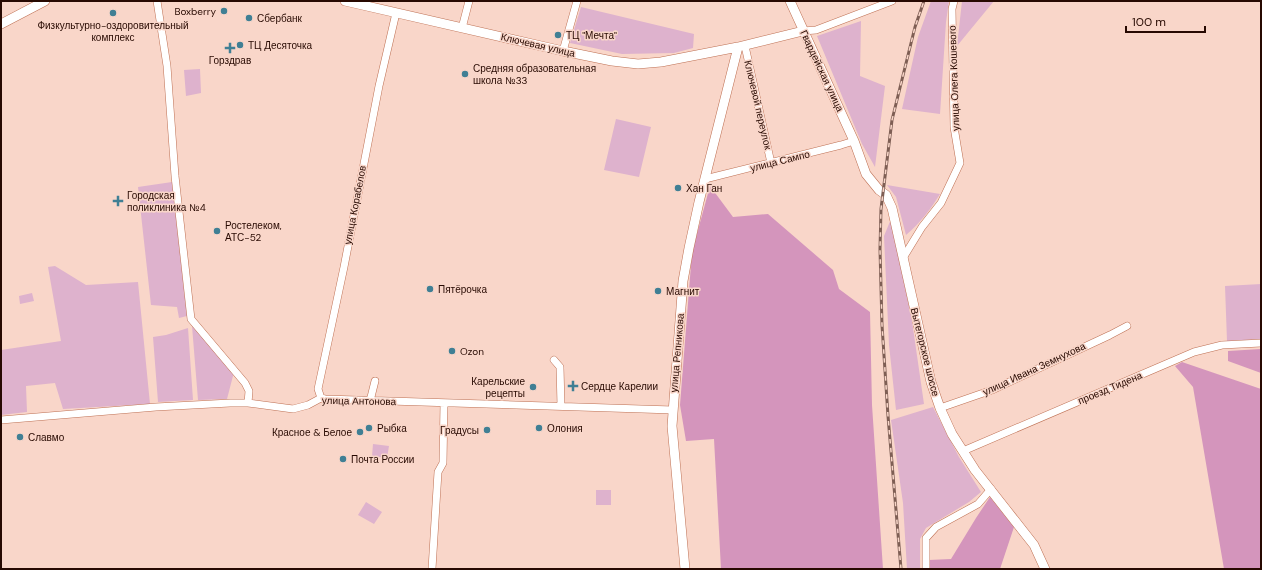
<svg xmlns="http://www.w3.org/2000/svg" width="1262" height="570" viewBox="0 0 1262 570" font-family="'DM Sans',sans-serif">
  <rect width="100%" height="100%" fill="#f9d6c9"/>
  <path fill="#deb2cd" d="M931,1H949L946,22L940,114L902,109L918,37Z
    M962,1H994L957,46Z
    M581,7L694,34L693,48L674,53L622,54L570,43Z
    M861,21L860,76L885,86L875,167L862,144L817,36Z
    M200,69L201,93L186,96L184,70Z
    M616,119L651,127L639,177L604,170Z
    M172,182L187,316L179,318L177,307L151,305L138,187Z
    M887,185L940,194C931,209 920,223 906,235L896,197Z
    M891,219L912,321L924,404L896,410L889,345L884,236Z
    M55,266L86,285L138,282L150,404L63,409L55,383L26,386L27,412L1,415V350L61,341L48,267Z
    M1261,284V339L1227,341L1225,286Z
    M32,293L34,301L20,304L19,296Z
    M192,326L234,372L227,399L198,400Z
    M188,328L193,400L158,402L153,337L166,335Z
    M933,407L959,457L981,492L969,502L926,528L920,539V569H907L903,503L891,420Z
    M373,444L389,446L387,458L372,456Z
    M596,490H611V505H596Z
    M366,502L382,512L374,524L358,515Z"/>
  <path fill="#d495bc" d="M710,186L733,217L768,214L833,270L839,289L870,312L872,405L883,569H721L714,439L686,441L680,405L692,252Z
    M1261,349V373L1228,361V351Z
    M1182,362L1261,389V569H1224L1193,387L1175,366Z
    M990,497L1014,527L1000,569H928L929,560L951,559L976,518Z"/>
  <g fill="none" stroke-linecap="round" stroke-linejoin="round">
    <g stroke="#be7053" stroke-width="8">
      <path id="minor" d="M157,1L167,66L175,176L191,319L245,383L249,391L248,403
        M462,28L469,1
        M803,31L816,30L892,1
        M745,46L771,163
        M563,51L577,1
        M705,179L841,145L854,141
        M903,258L922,227L941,203L960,163L954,127L952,9L954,1
        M554,360L560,367L561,406
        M321,398L318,389L344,267L379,86L396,13
        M370,401L375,381
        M940,408L992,390L1110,335L1127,326
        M1,420L156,407L230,403H248L293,409L308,405L321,398L325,399L673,410
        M963,451L1194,352L1222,345L1261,343
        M432,569L438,472L443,463L444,403
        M926,569V538L936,527L978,504L991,489"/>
    </g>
    <g stroke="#be7053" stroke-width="10">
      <path id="major" d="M345,1L563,51L612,61L638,64L661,62L738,47L803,31
        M790,1L854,141L866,174L879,190L886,195L892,208L931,382L940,408L952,434L975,470L1034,545L1045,569
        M1,24L45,1
        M685,569L672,426L683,281L689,248L699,202L738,47"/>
    </g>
    <use href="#minor" stroke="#fff" stroke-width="7"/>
    <use href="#major" stroke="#fff" stroke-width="9"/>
    <g stroke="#7e5e54" stroke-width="3">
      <path id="rail" d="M901,569L888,416L882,325L880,249L881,209L892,120L915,27L924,1"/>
    </g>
    <use href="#rail" stroke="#f9d6c9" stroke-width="1.5" stroke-dasharray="4.5" stroke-linecap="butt"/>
  </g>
  <g fill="#407f94" stroke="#f9d6c9" stroke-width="1.5">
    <circle cx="224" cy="11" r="4"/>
    <circle cx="113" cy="13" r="4"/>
    <circle cx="249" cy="18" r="4"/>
    <circle cx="558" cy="35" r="4"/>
    <circle cx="240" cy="45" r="4"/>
    <path d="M228 42h4v4h4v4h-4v4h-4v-4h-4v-4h4z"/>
    <circle cx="465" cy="74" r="4"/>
    <circle cx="678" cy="188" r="4"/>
    <path d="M116 195h4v4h4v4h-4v4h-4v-4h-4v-4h4z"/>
    <circle cx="217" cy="231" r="4"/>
    <circle cx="430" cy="289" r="4"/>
    <circle cx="658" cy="291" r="4"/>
    <circle cx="452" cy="351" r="4"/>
    <path d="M571 380h4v4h4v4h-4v4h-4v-4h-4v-4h4z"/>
    <circle cx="533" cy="387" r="4"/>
    <circle cx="369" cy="428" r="4"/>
    <circle cx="539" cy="428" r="4"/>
    <circle cx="487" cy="430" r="4"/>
    <circle cx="360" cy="432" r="4"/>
    <circle cx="20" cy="437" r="4"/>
    <circle cx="343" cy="459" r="4"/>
  </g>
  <g text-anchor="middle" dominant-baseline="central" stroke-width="3" stroke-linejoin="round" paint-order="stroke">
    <g font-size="10" fill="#270901" stroke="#f9d6c9" text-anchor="start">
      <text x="216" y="11" text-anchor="end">Boxberry</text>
      <text x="257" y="18">Сбербанк</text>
      <text x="113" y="25" text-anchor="middle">Физкультурно-оздоровительный<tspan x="113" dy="12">комплекс</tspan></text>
      <text x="566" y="35">ТЦ "Мечта"</text>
      <text x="248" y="45">ТЦ Десяточка</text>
      <text x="230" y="60" text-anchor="middle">Горздрав</text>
      <text x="473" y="68">Средняя образовательная<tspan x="473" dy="12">школа №33</tspan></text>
      <text x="686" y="188">Хан Ган</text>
      <text x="127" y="195">Городская<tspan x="127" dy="12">поликлиника №4</tspan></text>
      <text x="225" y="225">Ростелеком,<tspan x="225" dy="12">АТС-52</tspan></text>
      <text x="438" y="289">Пятёрочка</text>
      <text x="666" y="291">Магнит</text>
      <text x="460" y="351">Ozon</text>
      <text x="525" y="381" text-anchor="end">Карельские<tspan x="525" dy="12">рецепты</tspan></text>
      <text x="581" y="386">Сердце Карелии</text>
      <text x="377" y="428">Рыбка</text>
      <text x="547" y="428">Олония</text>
      <text x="479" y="430" text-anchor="end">Градусы</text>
      <text x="352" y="432" text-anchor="end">Красное &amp; Белое</text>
      <text x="28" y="437">Славмо</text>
      <text x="351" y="459">Почта России</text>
    </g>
    <g font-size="10" fill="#270901" stroke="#f9d6c9">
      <text transform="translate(538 45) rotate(13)">Ключевая улица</text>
      <text transform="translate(822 71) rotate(65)">Гвардейская улица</text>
      <text transform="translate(954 78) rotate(-92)">улица Олега Кошевого</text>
      <text transform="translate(758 105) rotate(77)">Ключевой переулок</text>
      <text transform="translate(780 161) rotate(-14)">улица Сампо</text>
      <text transform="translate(355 205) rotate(-79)">улица Корабелов</text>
      <text transform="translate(925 352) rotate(76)">Вытегорское шоссе</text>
      <text transform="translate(677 353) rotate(-85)">улица Репникова</text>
      <text transform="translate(1034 369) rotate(-25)">улица Ивана Земнухова</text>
      <text transform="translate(1110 388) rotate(-23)">проезд Тидена</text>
      <text transform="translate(359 401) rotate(1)">улица Антонова</text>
    </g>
  </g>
  <rect width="1262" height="570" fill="none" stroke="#270901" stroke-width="4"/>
  <path d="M1126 26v6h79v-6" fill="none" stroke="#270901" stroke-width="2"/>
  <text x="1132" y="26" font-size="12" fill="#270901" stroke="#f9d6c9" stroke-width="3" paint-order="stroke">100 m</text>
</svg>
